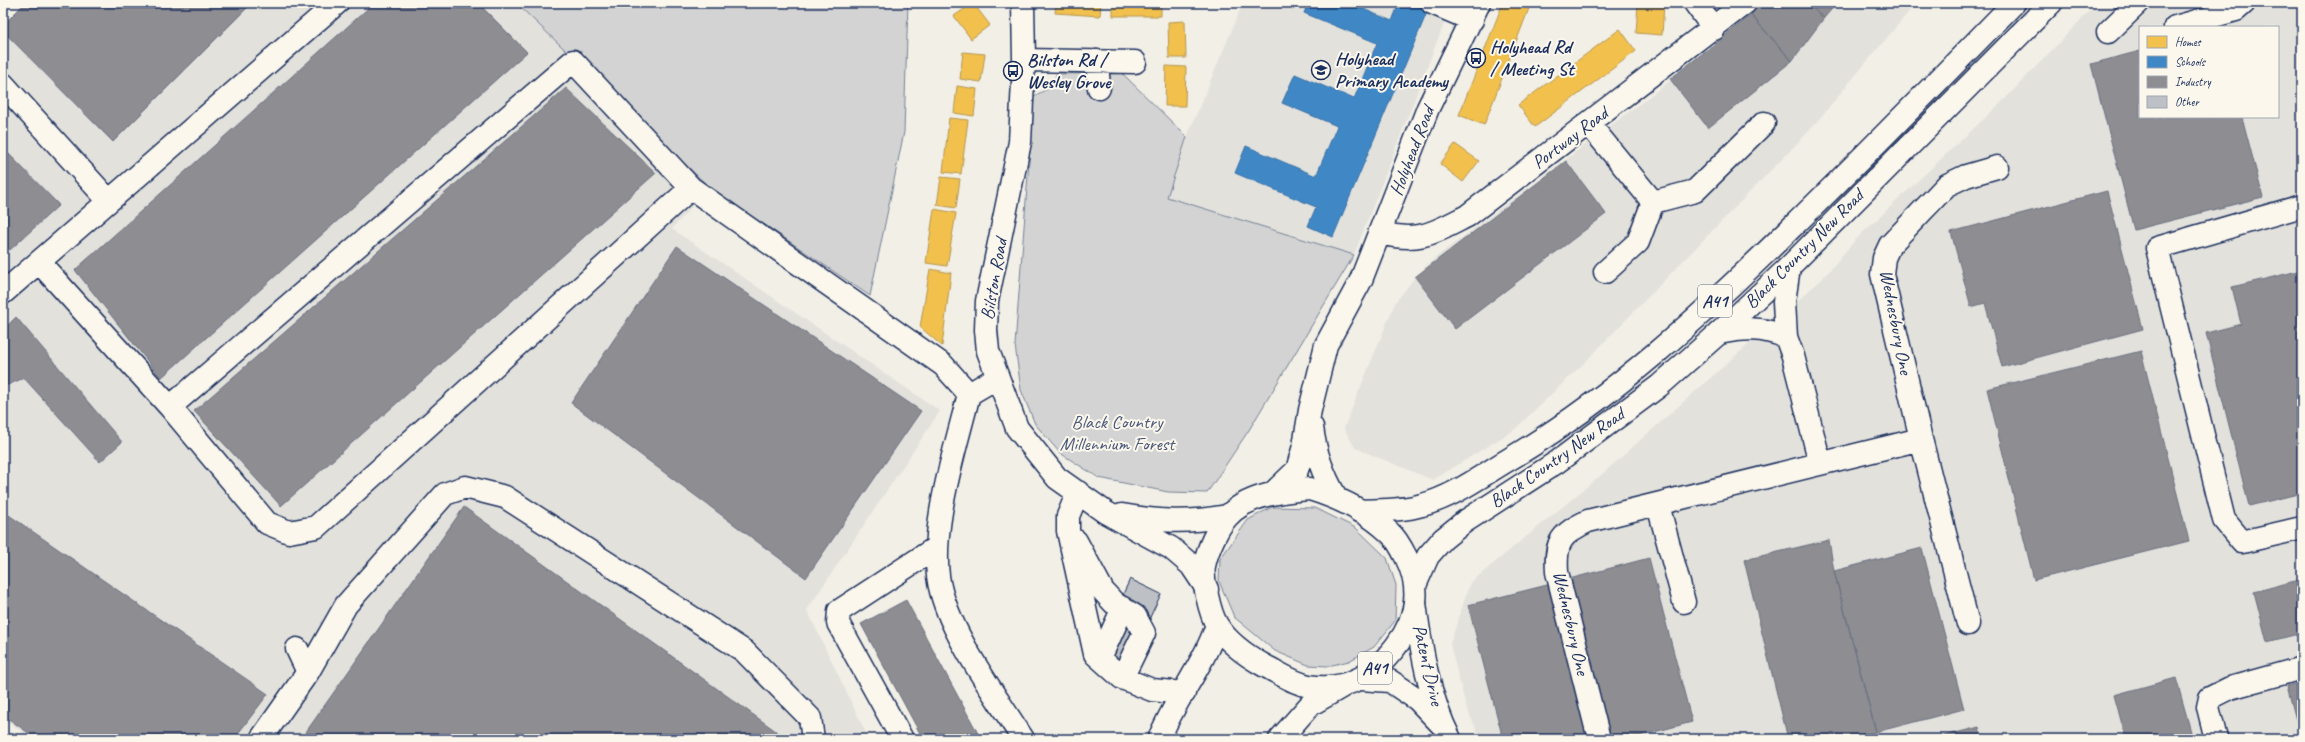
<svg xmlns="http://www.w3.org/2000/svg" width="2305" height="742" viewBox="0 0 2305 742" font-family="Caveat,sans-serif">
  <rect width="100%" height="100%" fill="#f2efe6"/>
  <filter id="ink" filterUnits="userSpaceOnUse"><feTurbulence type="fractalNoise" baseFrequency=".025" numOctaves="2"/><feDisplacementMap in="SourceGraphic" scale="8" xChannelSelector="R" yChannelSelector="G"/><feConvolveMatrix kernelMatrix="1 2 1 2 8 2 1 2 1" color-interpolation-filters="sRGB"/></filter>
  <g filter="url(#ink)">
    <path fill="#e2e1dc" fill-rule="evenodd" d="M25,3H516L709,187L672,229L940,411L807,610L869,739H33L3,719V25Z
      M1243,3H1452L1354,255L1167,197L1187,137Z
      M1715,3H1916L1809,131L1586,361L1514,430L1433,480L1355,448L1344,428L1395,303L1415,277L1435,258L1736,31Z
      M2097,3H2302V739H1481L1466,707L1450,644L1470,583L1600,476L1822,279L1856,239L2004,100ZM2140,27H2278V117H2140Z"/>
    <path fill="#d2d3d2" stroke="#768198" d="M516,3H908L904,132L870,296L709,187Z
      M1122,73L1187,137L1167,197L1354,255L1249,430L1207,493L1168,492L1099,478L1060,453L1035,424L1021,390L1015,345L1034,96L1055,85L1056,74Z
      M1272,507L1315,508L1356,528L1387,558L1396,585L1395,621L1374,647L1349,661L1328,666L1308,665L1275,651L1234,617L1219,581L1220,559L1248,520Z"/>
    <path fill="#f2c14e" stroke="#b29553" d="M973,3L990,25L971,39L954,16Z
      M1056,3H1101L1100,16L1055,13Z
      M1113,3H1161V16H1113Z
      M1503,3H1531L1484,125L1459,115Z
      M1638,3L1664,4L1662,35L1636,33Z
      M1185,21L1186,58H1169L1168,22Z
      M1620,29L1636,51L1535,127L1518,105Z
      M963,52L985,54L981,82L960,79Z
      M1166,66L1186,67L1185,106H1165Z
      M957,86L977,89L974,116L954,113Z
      M949,118L968,120L961,174L943,172Z
      M1455,144L1479,161L1463,182L1440,164Z
      M941,177L960,179L956,208L937,205Z
      M934,209L956,213L947,266L926,263Z
      M930,269L951,273L942,346L920,327Z"/>
    <path fill="#3f88c5" stroke="#346da6" d="M1308,3H1349L1392,21L1399,3H1411L1428,10L1333,237L1308,226L1316,207L1235,173L1246,146L1316,176L1337,126L1282,103L1295,74L1354,99L1377,43L1304,13Z"/>
    <path fill="#8d8d92" stroke="#6b7182" d="M25,3H252L113,142L3,31V25Z
      M374,3H478L527,52L161,378L75,270Z
      M1761,3H1807L1824,18L1792,61L1751,15Z
      M1807,3H1837L1824,18Z
      M1751,15L1792,61L1708,128L1670,79Z
      M2140,51V117H2242L2263,197L2134,230L2091,64Z
      M566,88L656,173L281,506L194,411Z
      M3,148L59,205L10,250L3,243Z
      M1566,161L1606,214L1455,329L1415,277Z
      M2107,191L2143,329L2002,367L1985,303L1971,307L1951,232Z
      M677,246L921,411L806,578L571,403Z
      M2302,270V493L2249,506L2206,333L2241,324L2232,287Z
      M16,317L122,442L100,462L24,378L3,387V330Z
      M2141,351L2189,541L2034,580L1987,389Z
      M464,507L787,739H301Z
      M3,511L268,694L234,739H37L3,715Z
      M1829,540L1834,571L1876,732L1845,739H1788L1744,560Z
      M1922,548L1964,709L1876,732L1834,571Z
      M1649,558L1692,722L1628,739H1610L1569,579Z
      M2302,579V633L2267,642L2254,592Z
      M1551,584L1592,739H1503L1468,605Z
      M906,600L981,739H923L861,624Z
      M2176,678L2193,739H2126L2114,695Z
      M2302,682V739H2301L2287,686Z
      M1979,727L1982,739H1932Z"/>
    <path fill="#bdc0c4" stroke="#1b2f5e" d="M1130,579L1161,594L1145,628L1136,669L1098,649Z"/>
    <g fill="none" stroke-linecap="round" stroke-linejoin="round">
      <g stroke="#1b2f5e" stroke-width="25">
        <path id="minor" d="M1023,3L1024,60L1020,142L987,301L986,330L988,351L1017,428L1057,478L1105,512L1171,548L1191,565L1207,589
          M1432,3L1472,20
          M1695,3L1714,29
          M2175,27L2236,10L2244,3
          M2108,32L2138,3
          M1024,60L1135,62
          M1097,61L1099,88
          M3,84L109,201
          M1589,124L1653,202L1638,242L1605,272
          M1653,202L1695,191L1764,123
          M2302,206L2157,248L2224,520L2242,542L2302,528
          M1380,233C1420,243 1433,233 1467,216L1745,3
          M39,262L170,407L267,523L289,532L316,527L691,188L943,365L969,394L998,377
          M1789,267L1784,302L1786,337L1793,356L1820,463
          M3,293L337,3
          M1719,333C1744,328 1762,327 1786,337
          M969,394C956,447 926,538 941,591C954,640 996,696 1023,739
          M170,407L573,61L691,188
          M1312,427C1315,453 1323,475 1336,497
          M1078,492L1068,516V531L1095,654L1122,678L1152,690L1184,693
          M1274,492L1297,470L1304,446L1310,410L1326,345L1361,280L1428,108L1479,3
          M1658,505L1684,602
          M1122,515C1162,522 1187,523 1227,516
          M1076,541L1103,591L1114,603L1135,616L1144,633L1122,678
          M1415,603C1421,649 1429,698 1450,739
          M1968,624L1921,439L1882,274L1884,258L1890,245L1947,185L1966,176L1997,167
          M1100,658L1123,608
          M308,672L346,605L445,494L465,487L505,497L744,651L810,718L813,739
          M1360,679L1390,681L1417,699L1441,724
          M261,739L308,672L297,649
          M902,739L838,623L839,611L937,547
          M1599,739L1557,572C1555,541 1561,534 1588,521L1921,439
          M2216,739L2208,707L2210,698L2230,688L2302,668"/>
      </g>
      <g stroke="#1b2f5e" stroke-width="25">
        <path id="highway" d="M1310,489C1339,498 1368,512 1390,533C1397,539 1402,549 1406,557C1425,595 1414,628 1386,658C1367,680 1338,691 1309,686C1293,683 1279,673 1265,666C1247,656 1228,643 1217,625C1210,614 1202,579 1204,566C1207,551 1217,528 1227,517C1247,495 1282,491 1310,489Z
          M1359,511C1380,510 1402,511 1422,505C1453,497 1481,476 1508,460C1613,398 1703,314 1790,229C1866,155 1940,79 2014,3
          M1416,583L1428,556L1443,539L1464,522L1557,462L1659,386L1719,333L1789,267L2051,3
          M1159,739C1175,699 1203,667 1217,625
          M1280,739L1310,705L1343,686"/>
      </g>
      <use href="#minor" stroke="#fbf7ec" stroke-width="22"/>
      <use href="#highway" stroke="#fbf7ec" stroke-width="22"/>
    </g>
  </g>
  <defs>
    <g id="bus-ring" transform="scale(1)"><circle r="9.5" fill="#fbf7ec" stroke="#1b2f5e" stroke-width="1.5"/><path d="M-5-6H5V4H4V6H2V4H-2V6H-4V4H-5ZM-3.5-4V0h7V-4ZM-3.5 1.2v1.5H-2V1.2ZM2 1.2v1.5H3.5V1.2Z" fill="#1b2f5e"/></g>
    <g id="school-ring" transform="scale(1)"><circle r="9.5" fill="#fbf7ec" stroke="#1b2f5e" stroke-width="1.5"/><path d="M0-5L7-2L0 1L-7-2ZM-4 1L0 2.5L4 1V4Q0 6-4 4Z" fill="#1b2f5e"/></g>
  </defs>
  <g fill-rule="evenodd">
    <use href="#bus-ring" x="1476" y="58"/>
    <use href="#school-ring" x="1321" y="70"/>
    <use href="#bus-ring" x="1013" y="71"/>
  </g>
  <g text-anchor="middle" dominant-baseline="central" stroke-width="4" stroke-linejoin="round" paint-order="stroke">
    <g fill="#fbf7ec" stroke="#5e6b89" stroke-width="1">
      <rect x="1698" y="285" width="34" height="32" rx="3"/>
      <rect x="1358" y="652" width="34" height="32" rx="3"/>
    </g>
    <g font-size="18" font-weight="bold" fill="#1b2f5e">
      <text x="1715" y="301">A41</text>
      <text x="1375" y="668">A41</text>
    </g>
    <g font-size="19" font-weight="bold" fill="#1b2f5e" stroke="#fbf7ec" text-anchor="start">
      <text x="1490" y="47">Holyhead Rd<tspan x="1490" dy="22">/ Meeting St</tspan></text>
      <text x="1335" y="59">Holyhead<tspan x="1335" dy="22">Primary Academy</tspan></text>
      <text x="1027" y="60">Bilston Rd /<tspan x="1027" dy="22">Wesley Grove</tspan></text>
    </g>
    <g font-size="19" fill="#1b2f5e" stroke="#fbf7ec">
      <text transform="translate(1570 138) rotate(-37)">Portway Road</text>
      <text transform="translate(1412 151) rotate(-69)">Holyhead Road</text>
      <text transform="translate(1804 249) rotate(-45)">Black Country New Road</text>
      <text transform="translate(994 279) rotate(-80)">Bilston Road</text>
      <text transform="translate(1896 322) rotate(79)">Wednesbury One</text>
      <text transform="translate(1557 458) rotate(-35)">Black Country New Road</text>
      <text transform="translate(1571 623) rotate(77)">Wednesbury One</text>
      <text transform="translate(1428 665) rotate(77)">Patent Drive</text>
    </g>
    <g font-size="19" fill="#49587b" stroke="#fbf7ec">
      <text x="1117" y="422">Black Country<tspan x="1117" dy="22">Millennium Forest</tspan></text>
    </g>
  </g>
  <rect width="2305" height="742" fill="none" stroke="#fbf7ec" stroke-width="16"/>
  <rect x="8" y="8" width="2289" height="726" fill="none" stroke="#1b2f5e" stroke-width="1.5" filter="url(#ink)"/>
  <rect x="2139" y="26" width="140" height="92" fill="#fbf7ec" stroke="#a1a7b3"/>
  <rect x="2147" y="36" width="20" height="12" fill="#f2c14e" stroke="#a1a7b3"/>
  <text x="2175" y="46" font-size="12" fill="#1b2f5e">Homes</text>
  <rect x="2147" y="56" width="20" height="12" fill="#3f88c5" stroke="#a1a7b3"/>
  <text x="2175" y="66" font-size="12" fill="#1b2f5e">Schools</text>
  <rect x="2147" y="76" width="20" height="12" fill="#8d8d92" stroke="#a1a7b3"/>
  <text x="2175" y="86" font-size="12" fill="#1b2f5e">Industry</text>
  <rect x="2147" y="96" width="20" height="12" fill="#bdc0c4" stroke="#a1a7b3"/>
  <text x="2175" y="106" font-size="12" fill="#1b2f5e">Other</text>
</svg>
